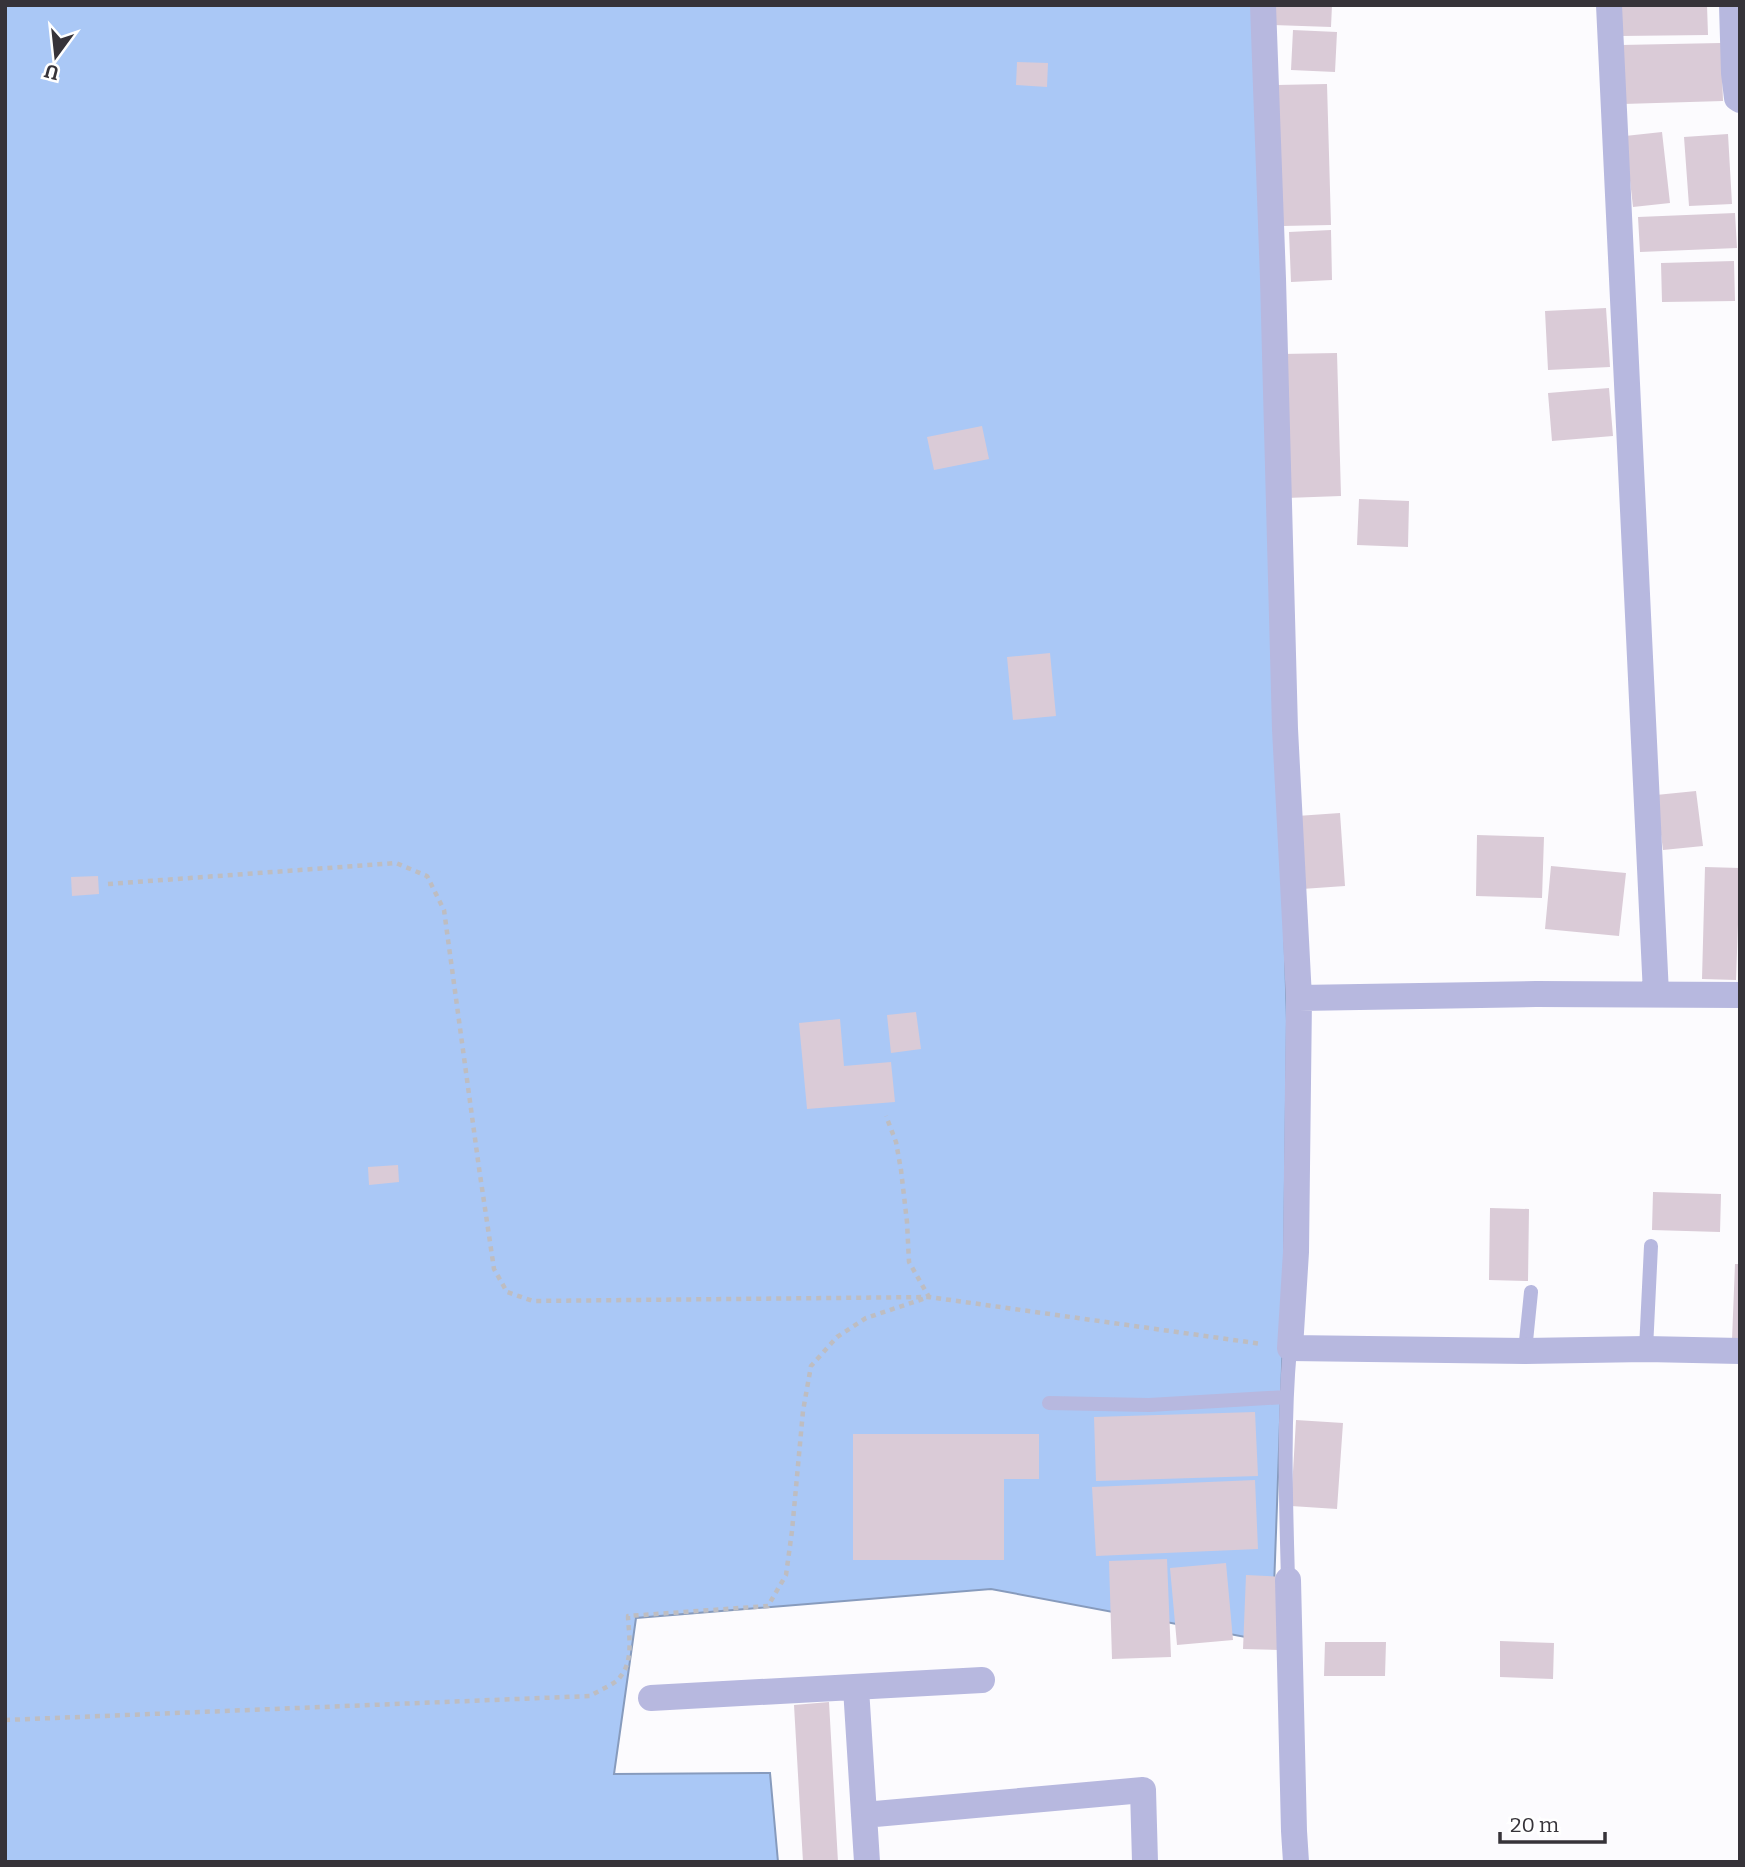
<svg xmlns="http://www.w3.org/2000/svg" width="1745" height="1867" viewBox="0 0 1745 1867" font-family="Bitter,serif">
  <rect width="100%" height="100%" fill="#fcfbfe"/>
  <path fill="#aac8f6" stroke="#879bbd" stroke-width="2" d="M5,5H1256L1287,1021L1283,1340L1272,1642L991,1589L636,1618L614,1774L770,1773L778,1862H5Z"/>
  <path fill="#dacbd7" d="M1274,5H1332L1331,27L1273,25Z
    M1707,5L1708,35L1620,36L1619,6Z
    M1293,30L1337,32L1335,72L1291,70Z
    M1721,43L1723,101L1623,104L1621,45Z
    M1017,62L1048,63L1047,87L1016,85Z
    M1327,84L1331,225L1282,226L1277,85Z
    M1662,132L1670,203L1633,207L1625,136Z
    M1728,134L1732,204L1689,206L1684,137Z
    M1735,213L1737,248L1640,252L1638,217Z
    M1331,230L1332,280L1291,282L1289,232Z
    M1734,261L1735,301L1662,302L1661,263Z
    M1606,308L1610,367L1548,370L1545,311Z
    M1337,353L1341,496L1286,498L1282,354Z
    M1609,388L1613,436L1552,441L1548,393Z
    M982,426L989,459L934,470L927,437Z
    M1359,499L1409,501L1408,547L1357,545Z
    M1050,653L1056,716L1013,720L1007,657Z
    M1696,791L1703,846L1663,850L1656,795Z
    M1340,813L1345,886L1302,889L1297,816Z
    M1477,835L1544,837L1542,898L1476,896Z
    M1551,866L1626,873L1619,936L1545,929Z
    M1705,867L1740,868L1736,980L1702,979Z
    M98,876L99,894L72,896L71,877Z
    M916,1012L921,1049L891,1053L887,1015Z
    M840,1019L844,1066L891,1062L895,1102L807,1109L799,1023Z
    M398,1165L399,1182L369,1185L368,1167Z
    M1653,1192L1721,1194L1720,1232L1652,1230Z
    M1490,1208L1529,1209L1528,1281L1489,1280Z
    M1735,1264H1740V1340H1732Z
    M1255,1412L1258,1476L1096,1481L1094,1417Z
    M1296,1420L1343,1423L1337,1509L1291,1506Z
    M853,1434H1039V1479H1004V1560H853Z
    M1255,1480L1258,1549L1096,1556L1092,1487Z
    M1167,1559L1171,1657L1112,1659L1109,1561Z
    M1226,1563L1233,1640L1177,1645L1170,1568Z
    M1246,1575L1284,1577L1281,1650L1243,1649Z
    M1500,1641L1554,1643L1553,1679L1500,1677Z
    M1325,1642H1386L1385,1676H1324Z
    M829,1702L838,1862H803L794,1705Z"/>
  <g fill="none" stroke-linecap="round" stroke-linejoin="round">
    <path stroke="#bebdc1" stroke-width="4.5" stroke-dasharray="5 5" stroke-linecap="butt" d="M108,884L396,863L427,876L444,910L479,1168L494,1269L507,1292L533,1301L929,1297L1262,1344
      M5,1720L590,1696C598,1691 608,1687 615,1682C635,1666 629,1638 628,1616L768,1606L786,1575L792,1531L803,1411L811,1366L837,1337L866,1318L929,1297L909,1262L907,1222L901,1170L896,1142L886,1116"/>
    <path stroke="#b7b8df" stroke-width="14" d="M1646,1349L1651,1246
      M1525,1351L1531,1292
      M1049,1403L1149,1405L1286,1397
      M1288,1580C1286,1503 1283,1425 1290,1348"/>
    <path stroke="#b7b8df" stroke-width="26" d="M1263,5L1273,279L1285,729L1299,998L1296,1252L1290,1348L1525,1351L1646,1349L1740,1351
      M1609,5L1656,994
      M1732,5L1734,73L1737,98L1740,100
      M1299,998L1536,994L1740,995
      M1288,1580L1294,1831L1296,1862
      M856,1688L867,1862
      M651,1698L982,1680
      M864,1815L1143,1790L1145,1862"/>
  </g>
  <rect width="1745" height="1867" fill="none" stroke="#363339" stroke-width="14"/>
  <g transform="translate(56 56) rotate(195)" stroke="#ffffff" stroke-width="5" paint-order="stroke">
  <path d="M0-5L12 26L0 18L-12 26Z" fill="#363339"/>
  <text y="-10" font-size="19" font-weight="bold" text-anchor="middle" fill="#363339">U</text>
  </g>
  <path d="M1500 1832v10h105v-10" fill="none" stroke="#363339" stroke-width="3.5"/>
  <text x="1510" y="1832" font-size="21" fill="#363339" stroke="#ffffff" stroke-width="5" paint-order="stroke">20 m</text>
</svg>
